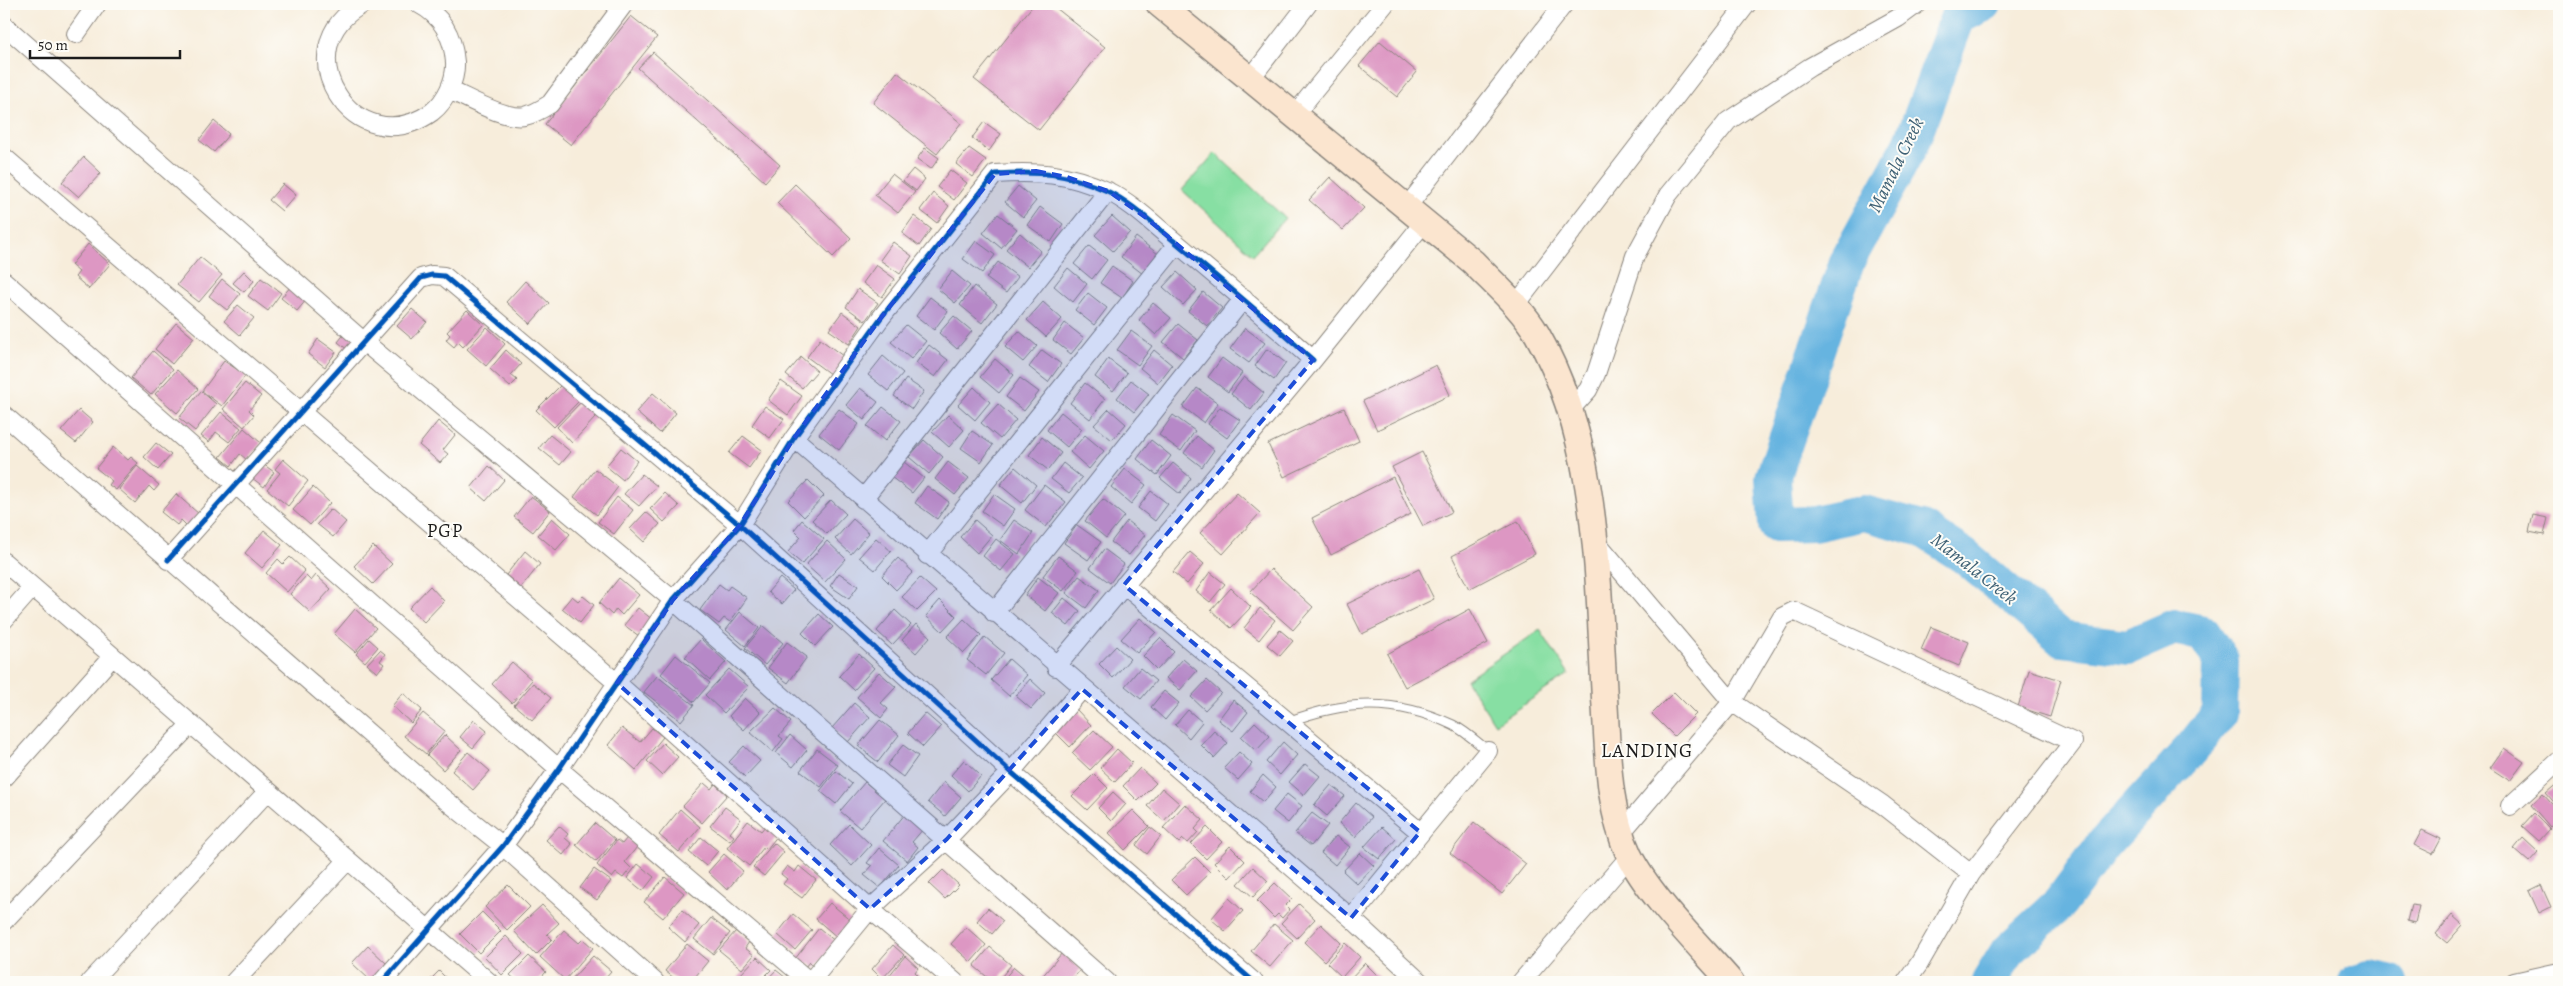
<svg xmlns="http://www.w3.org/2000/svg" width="2563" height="986" viewBox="0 0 2563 986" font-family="Alegreya,serif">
  <rect width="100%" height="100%" fill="#fdfcf7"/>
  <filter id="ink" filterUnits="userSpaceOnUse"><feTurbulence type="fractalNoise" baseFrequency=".02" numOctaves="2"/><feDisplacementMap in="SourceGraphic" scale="10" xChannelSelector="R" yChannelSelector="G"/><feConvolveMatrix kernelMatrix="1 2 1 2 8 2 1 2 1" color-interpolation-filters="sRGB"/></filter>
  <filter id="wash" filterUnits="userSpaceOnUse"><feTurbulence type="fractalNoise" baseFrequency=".0096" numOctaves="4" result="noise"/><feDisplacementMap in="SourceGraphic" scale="20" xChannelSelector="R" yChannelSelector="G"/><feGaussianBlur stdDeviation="1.12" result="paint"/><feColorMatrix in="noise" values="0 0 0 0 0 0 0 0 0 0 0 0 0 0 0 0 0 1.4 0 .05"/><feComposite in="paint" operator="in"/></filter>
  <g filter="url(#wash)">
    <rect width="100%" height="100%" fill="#f7eddb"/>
    <path fill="#87dfa3" stroke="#527e60" d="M1215,153L1285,218L1253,255L1182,190Z
      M1540,630L1569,674L1495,724L1466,680Z"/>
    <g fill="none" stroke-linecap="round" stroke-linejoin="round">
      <path stroke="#66b4e0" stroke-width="36" d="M1984,4L1958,17L1911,144L1848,259L1773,478L1776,525L1814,524L1864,513L1922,529L1964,556L2062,639L2128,647L2174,627L2203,633L2221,660L2220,713L2191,749L2103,845L2060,903L2008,951L1989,982
        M2356,982L2370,978L2390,982"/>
    </g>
    <g id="blocks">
      <path fill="#dd97c3" d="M1034,4H1051L1105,47L1039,130L974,79Z
        M631,16L657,37L571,145L545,124Z
        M1380,41L1417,72L1397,97L1359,66Z
        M653,52L780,165L765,182L638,68Z
        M897,72L961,123L937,154L873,103Z
        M214,121L229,134L214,152L199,140Z
        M984,122L1001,134L989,151L972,138Z
        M925,148L939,158L931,169L917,159Z
        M969,148L986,160L973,177L956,164Z
        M84,157L101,173L79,197L62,182Z
        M913,169L925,179L916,191L903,181Z
        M950,170L967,183L954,200L937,187Z
        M892,174L915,192L898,213L875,195Z
        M1330,177L1364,208L1343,230L1309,200Z
        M283,184L296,195L282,211L269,200Z
        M795,184L851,238L833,257L777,203Z
        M1018,186L1036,201L1023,217L1005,202Z
        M933,193L949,206L937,223L920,210Z
        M1040,207L1063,224L1051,242L1027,225Z
        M998,214L1017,229L1001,248L983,233Z
        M914,216L931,229L919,246L902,233Z
        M1112,216L1130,232L1113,251L1095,235Z
        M1020,233L1041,251L1028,267L1006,249Z
        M1136,237L1158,254L1143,274L1121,257Z
        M976,241L995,255L982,273L963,259Z
        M893,242L912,256L900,274L880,260Z
        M88,244L110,264L89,289L75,277L79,272L71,265Z
        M1089,246L1107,260L1092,279L1074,264Z
        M200,257L222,275L199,302L177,285Z
        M998,262L1018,277L1006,293L986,278Z
        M876,265L895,279L882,297L863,283Z
        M1112,266L1133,281L1122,298L1100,283Z
        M1068,268L1087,284L1073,302L1054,286Z
        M244,271L254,281L244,292L233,283Z
        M952,271L970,286L955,303L938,289Z
        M1177,272L1197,290L1183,305L1163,287Z
        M261,278L281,293L268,311L248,296Z
        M222,279L240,294L227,310L209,296Z
        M525,281L549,303L530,324L506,302Z
        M291,286L307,299L297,311L281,298Z
        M974,286L997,304L982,323L960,305Z
        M858,289L878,303L865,321L846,307Z
        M1203,292L1222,308L1207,326L1188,311Z
        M1088,293L1107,308L1094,325L1075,310Z
        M930,297L948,311L934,330L916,316Z
        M1043,302L1062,319L1046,337L1027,320Z
        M1153,303L1171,318L1156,335L1139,320Z
        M238,305L254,318L240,335L224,321Z
        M412,309L427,322L412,339L397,326Z
        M467,310L483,325L463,347L458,342L454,347L446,340L450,335L447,332Z
        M842,312L861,326L849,344L829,330Z
        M954,316L972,331L957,349L939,333Z
        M176,323L194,338L172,364L155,349Z
        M1065,323L1084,338L1071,354L1053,340Z
        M1178,324L1198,340L1183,358L1163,342Z
        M906,325L926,341L911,359L891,342Z
        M487,327L505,344L486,366L467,349Z
        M1245,328L1265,343L1249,363L1230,349Z
        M1019,331L1037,346L1023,362L1005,347Z
        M1131,331L1152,346L1138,365L1117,350Z
        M346,332L356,340L348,350L338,342Z
        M318,339L336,352L325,367L308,354Z
        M820,339L847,359L834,377L807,357Z
        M929,345L948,360L935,377L916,363Z
        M1267,349L1286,363L1274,380L1255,366Z
        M506,350L521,364L511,375L517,380L510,387L490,369Z
        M1042,350L1061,364L1048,382L1029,367Z
        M1154,350L1172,365L1158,383L1140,368Z
        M153,351L173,369L151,395L131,378Z
        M883,356L903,373L888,391L868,375Z
        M801,357L817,371L802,388L786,375Z
        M1222,358L1242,373L1228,392L1208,377Z
        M995,359L1014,375L999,393L980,377Z
        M1108,359L1127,373L1113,391L1095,377Z
        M224,361L246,375L222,406L202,391Z
        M1436,365L1450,395L1377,430L1363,401Z
        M177,370L198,389L177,413L155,394Z
        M1244,377L1264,393L1251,410L1231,394Z
        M1020,378L1039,392L1024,411L1006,397Z
        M906,379L924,391L912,409L894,396Z
        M1131,380L1149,394L1134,412L1117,398Z
        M781,381L802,396L788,415L768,400Z
        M245,383L261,396L249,410L254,415L244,427L223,409Z
        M1085,383L1105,399L1090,419L1070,403Z
        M562,384L579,401L554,427L536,410Z
        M974,387L990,402L975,420L958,405Z
        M860,388L878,402L864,420L846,405Z
        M1197,388L1218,403L1204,423L1183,407Z
        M201,391L216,404L195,431L179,418Z
        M653,393L676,413L660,433L636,412Z
        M581,402L596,417L572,443L557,427Z
        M998,404L1016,420L1000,439L981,423Z
        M765,406L784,419L770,438L752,425Z
        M883,407L901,421L885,441L867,426Z
        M1220,407L1240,420L1227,438L1208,424Z
        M1344,408L1359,441L1284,477L1268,444Z
        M839,409L859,424L839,450L819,434Z
        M1109,409L1126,424L1112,440L1094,425Z
        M79,410L93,422L76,443L61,431Z
        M221,412L241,428L229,442L216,432L209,442L201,436Z
        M1061,412L1082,429L1067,447L1047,430Z
        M948,415L964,430L949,447L932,432Z
        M1173,415L1195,431L1181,451L1159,435Z
        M438,421L455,435L443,450L448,454L440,463L419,445Z
        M244,428L261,443L247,460L240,454L231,466L220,457Z
        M972,431L993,445L981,462L961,448Z
        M550,435L571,452L560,465L539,448Z
        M1085,435L1104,451L1089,469L1070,452Z
        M743,436L762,450L749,468L729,453Z
        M1197,436L1214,450L1202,467L1184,453Z
        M1042,437L1061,453L1048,470L1029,455Z
        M924,440L943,457L929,474L909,457Z
        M1151,440L1171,456L1157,475L1137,459Z
        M156,443L171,455L158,470L144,457Z
        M113,447L128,460L131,457L138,463L116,490L109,485L112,481L96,468Z
        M621,448L637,461L623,480L606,466Z
        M1422,452L1452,512L1423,526L1392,467Z
        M283,459L308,481L288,506L267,489L280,473L275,469Z
        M904,462L924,478L912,493L891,477Z
        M948,462L969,478L955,495L935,479Z
        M1063,463L1082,478L1069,493L1051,479Z
        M1173,463L1191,478L1180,494L1160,478Z
        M263,464L274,472L264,487L252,478Z
        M137,466L159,485L154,491L149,486L135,503L119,489Z
        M489,466L504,480L486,501L471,488Z
        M1015,467L1036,485L1022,503L1000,485Z
        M595,469L618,487L597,515L574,497Z
        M1125,469L1146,485L1131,504L1111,487Z
        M642,474L657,486L639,506L624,494Z
        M1393,477L1411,514L1331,555L1312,518Z
        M808,480L824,496L804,517L788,501Z
        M1044,485L1066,502L1046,527L1025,510Z
        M927,486L949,502L937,519L915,503Z
        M313,487L330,503L310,525L293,510Z
        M1151,491L1168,504L1155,521L1138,508Z
        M665,493L679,506L664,522L650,509Z
        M1237,493L1260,513L1223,554L1200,533Z
        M176,494L199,514L188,527L181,520L177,525L161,512Z
        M994,494L1015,509L1003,526L982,511Z
        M531,496L550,511L533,532L514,517Z
        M617,497L633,510L614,534L598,522Z
        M1103,499L1124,516L1106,538L1085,521Z
        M831,500L846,514L827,534L812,520Z
        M331,509L346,522L333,537L317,524Z
        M646,512L660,524L644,542L630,529Z
        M2533,515L2548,518L2544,535L2529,532Z
        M552,518L570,534L556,550L538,535Z
        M853,519L869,533L851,554L835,539Z
        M802,520L824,539L802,564L788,552L801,537L794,530Z
        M975,520L992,535L977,553L960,537Z
        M1014,520L1033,533L1019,554L1000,540Z
        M1127,521L1145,535L1129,555L1111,542Z
        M1518,521L1535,554L1469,589L1452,556Z
        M1077,525L1101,542L1088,560L1064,543Z
        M264,530L282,545L262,568L245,553Z
        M876,538L891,551L875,570L859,557Z
        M996,539L1015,554L1001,571L983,556Z
        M827,541L846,559L825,582L806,565Z
        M373,546L392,564L373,584L354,566Z
        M1104,549L1124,564L1110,583L1090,568Z
        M525,551L540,564L521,588L506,575Z
        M1190,552L1204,564L1187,584L1173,572Z
        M1058,556L1078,571L1063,591L1043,576Z
        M290,557L305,571L287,592L266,573L278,559L283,564Z
        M898,558L913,572L896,590L882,576Z
        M1271,569L1313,607L1293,630L1250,592Z
        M1419,569L1434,599L1362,634L1347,604Z
        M1210,572L1225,584L1210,602L1196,591Z
        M839,573L858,586L849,599L830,586Z
        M316,575L331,589L310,612L290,594L306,576L311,581Z
        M1079,576L1099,590L1086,608L1066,593Z
        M1038,577L1059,593L1045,611L1025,595Z
        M619,578L639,595L622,615L616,609L612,615L599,603Z
        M780,578L794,590L782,604L768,592Z
        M920,578L936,592L917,611L902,597Z
        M719,584L727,590L730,586L747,598L730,622L724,618L719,624L700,610Z
        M430,586L444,601L424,622L409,608Z
        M1231,588L1251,607L1231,628L1211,610Z
        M572,596L578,601L583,596L594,605L580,623L562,608Z
        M1064,598L1080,611L1068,626L1052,613Z
        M940,600L956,616L942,631L926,616Z
        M638,608L653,620L639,636L624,625Z
        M1260,608L1275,620L1259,640L1244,628Z
        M355,609L376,628L355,652L334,634Z
        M1470,609L1488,643L1405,687L1387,654Z
        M895,610L911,625L892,645L877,631Z
        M740,612L759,628L745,646L726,630Z
        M819,614L833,627L815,646L802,633Z
        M1140,618L1156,632L1137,653L1121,639Z
        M964,619L981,635L964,653L947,637Z
        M916,624L930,637L916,653L902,640Z
        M763,626L783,643L765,665L745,648Z
        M1931,627L1969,642L1959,666L1921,650Z
        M1280,630L1293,641L1280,656L1267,645Z
        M985,637L1004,653L986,675L967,660Z
        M1160,638L1174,652L1157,670L1143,656Z
        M369,639L378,647L365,662L356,654Z
        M701,639L726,662L710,680L685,657Z
        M787,642L807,657L788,683L768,668Z
        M1116,646L1130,659L1113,678L1099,664Z
        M380,650L385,654L380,661L384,664L377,673L367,664Z
        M859,654L874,668L854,690L839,676Z
        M676,655L710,683L694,702L661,674Z
        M1009,659L1027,675L1009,696L991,680Z
        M1183,659L1197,671L1180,690L1166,678Z
        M512,662L532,680L512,703L492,684Z
        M1140,668L1156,681L1141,699L1125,686Z
        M729,669L749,687L724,713L705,695Z
        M2029,670L2061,680L2050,717L2018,707Z
        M879,672L896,687L881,703L888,709L881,718L857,697Z
        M657,676L694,705L681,721L644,692Z
        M1030,679L1045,693L1031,709L1016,696Z
        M1207,680L1221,693L1205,710L1191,697Z
        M533,683L551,698L532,720L514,705Z
        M1164,691L1179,703L1165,720L1151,707Z
        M1674,692L1696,714L1674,736L1652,714Z
        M403,693L422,710L411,723L392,706Z
        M745,698L760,712L744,730L729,716Z
        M1233,700L1248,712L1233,731L1218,720Z
        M854,703L870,717L848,742L832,728Z
        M775,708L791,722L779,736L783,739L773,752L750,732Z
        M1076,709L1091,725L1070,747L1050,727Z
        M1188,710L1202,722L1189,738L1175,725Z
        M423,713L445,731L426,754L404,736Z
        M925,713L941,727L923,747L908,733Z
        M474,720L487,731L473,748L460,737Z
        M880,720L899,735L878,762L858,746Z
        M1255,722L1270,736L1256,751L1241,737Z
        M622,728L640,742L652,728L663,737L636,770L608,745Z
        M1094,730L1112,747L1090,770L1072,753Z
        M1214,731L1228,743L1214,758L1201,745Z
        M445,735L461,750L443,770L427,755Z
        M790,735L807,750L793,767L776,753Z
        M1283,742L1297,755L1280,775L1266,762Z
        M663,743L678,757L662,775L647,761Z
        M903,745L918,756L903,777L887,765Z
        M744,746L760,761L745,777L729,762Z
        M2504,748L2524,762L2510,781L2490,768Z
        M817,749L838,765L821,787L800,771Z
        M1117,749L1132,763L1115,782L1100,768Z
        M468,752L490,771L473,790L452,771Z
        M1239,752L1252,764L1238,780L1224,768Z
        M964,760L981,776L968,791L951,775Z
        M1305,764L1320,776L1304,795L1289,782Z
        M1140,768L1156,783L1138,801L1123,786Z
        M836,771L852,784L836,804L820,791Z
        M1094,774L1108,788L1087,810L1072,796Z
        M1263,775L1276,787L1263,802L1250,791Z
        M865,782L885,799L860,828L840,811Z
        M944,782L961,797L945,816L928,802Z
        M2559,782V808L2546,793Z
        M704,783L711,789L715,784L727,795L702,823L683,806Z
        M1331,785L1345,796L1327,816L1314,805Z
        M1162,788L1179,803L1164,821L1147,806Z
        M1113,792L1126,804L1111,821L1098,808Z
        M1287,794L1302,806L1288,823L1273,811Z
        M2543,794L2559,812V818L2550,827L2531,805Z
        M1356,803L1372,817L1355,837L1339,823Z
        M1185,804L1203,820L1195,829L1198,832L1188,843L1183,839L1179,843L1163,828Z
        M725,807L741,819L730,833L734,836L730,841L710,826Z
        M680,809L700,827L679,852L659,835Z
        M1133,810L1149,826L1125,850L1109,833Z
        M906,813L924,828L912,842L918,847L907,861L883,841Z
        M1312,813L1328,825L1311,846L1295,833Z
        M2534,813L2550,829L2539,841L2522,826Z
        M748,821L761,831L766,825L778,835L767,849L764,847L749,866L727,848Z
        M1474,822L1526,864L1502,894L1450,853Z
        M595,823L615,840L596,862L576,845Z
        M849,824L871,845L852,866L830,845Z
        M559,826L568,834L565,838L572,844L563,855L546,840Z
        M1150,827L1161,836L1147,854L1136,845Z
        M1207,827L1222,842L1206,859L1191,844Z
        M1382,827L1396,839L1379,859L1364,847Z
        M2422,830L2441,839L2433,854L2414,845Z
        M1336,836L1350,847L1335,865L1321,853Z
        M701,837L718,851L706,866L689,852Z
        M627,838L637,847L625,862L631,868L623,878L616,873L612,878L597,865L617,840L622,844Z
        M2523,838L2538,852L2529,862L2514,849Z
        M774,843L784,852L764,876L753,867Z
        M1230,846L1245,861L1229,878L1214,863Z
        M879,848L899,865L880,888L864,875L872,866L867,863Z
        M1360,853L1374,866L1357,884L1343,871Z
        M724,854L743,871L727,890L708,872Z
        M1195,857L1210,872L1186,895L1171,880Z
        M638,864L654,877L643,891L627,878Z
        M787,866L795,872L799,866L816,880L802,898L783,884L787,879L781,874Z
        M1253,867L1268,881L1253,897L1238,884Z
        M594,869L611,881L597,900L580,888Z
        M943,870L959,885L945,899L929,884Z
        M665,877L684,893L663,918L644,902Z
        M1275,883L1292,899L1286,905L1290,909L1282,918L1278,914L1274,918L1257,901Z
        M508,885L530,907L507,930L485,907Z
        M2541,885L2551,907L2539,913L2529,891Z
        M1229,898L1243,911L1225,931L1211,919Z
        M830,903L852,921L838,938L816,919Z
        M1299,904L1315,919L1297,938L1281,923Z
        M542,905L559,923L547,934L552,939L536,955L514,931Z
        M2411,905L2419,906L2415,923L2407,921Z
        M988,908L1003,921L992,934L977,921Z
        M682,910L699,925L685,942L668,927Z
        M482,912L501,931L479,953L460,934Z
        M793,914L812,930L795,950L777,934Z
        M2452,915L2463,925L2447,943L2436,934Z
        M711,918L730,933L713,954L694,939Z
        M1274,924L1293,940L1270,967L1251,951Z
        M1321,924L1341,943L1324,961L1304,942Z
        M966,927L986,945L971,962L951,944Z
        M819,928L836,942L816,968L809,962L805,967L795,959Z
        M564,930L579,943L583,939L593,948L565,980L540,957Z
        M736,931L749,942L745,948L754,955L742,969L719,950Z
        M506,936L523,954L502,975L485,957Z
        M1345,943L1360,957L1342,977L1327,963Z
        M687,944L708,961L691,982H679L665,971Z
        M893,945L904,955L882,979L872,969Z
        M368,946L387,964L372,982L352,963Z
        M990,947L1011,965L997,982H993L974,966Z
        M1062,953L1081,969L1070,982H1044L1040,979Z
        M529,956L546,972L537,982H518L510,975Z
        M593,956L611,971L604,979L608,982H569Z
        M905,956L918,968L915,972L921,978L917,982H884Z
        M757,957L771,970L759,982H743L738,977Z
        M1365,963L1381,979L1378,982H1347Z
        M1014,967L1032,982H1004L1002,981Z
        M776,970L791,982H765Z
        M439,971L450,982H428Z"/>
    </g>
  </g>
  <g filter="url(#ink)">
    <use href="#blocks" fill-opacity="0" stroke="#8a847c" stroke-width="1"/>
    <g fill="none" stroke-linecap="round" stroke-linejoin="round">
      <g stroke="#8a847c" stroke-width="11">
        <path id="lane" d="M1288,722C1346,700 1396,698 1453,725C1465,731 1477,742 1488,751"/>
      </g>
      <g stroke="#8a847c" stroke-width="20">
        <path id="street" d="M363,4C281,47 354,167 432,112C446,101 456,80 455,62C453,36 442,16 419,4
          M4,25L363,341L673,600L1107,982
          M76,34L97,4
          M1251,78L1308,4
          M449,90C468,98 505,120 525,116C534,114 542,109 550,104L624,4
          M1295,114L1385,4
          M4,157L617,683L870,909L955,982
          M1407,207L1564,4
          M4,281L559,769L810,982
          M1515,306L1747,4
          M1570,410L1588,390L1596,374L1635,256L1668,195L1728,121L1810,67L1898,18L1917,4
          M4,415L443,798L503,846L655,982
          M794,438L1351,918L1420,982
          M863,499L1108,191
          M1594,539L1732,702L1883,805L1971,874
          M927,555L1177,244
          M168,560L421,278L432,275L444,276L740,525L1011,772L1254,982
          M4,562L489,982
          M1124,585L1420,832
          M994,613L1244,298
          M4,620L33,587
          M1056,667L1313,360L1425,221
          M4,778L112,657
          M2510,806L2559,761
          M1621,833L1732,702L1782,617L1794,611L2073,742L1971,874L1919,964L1906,982
          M1351,918L1488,751
          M4,921L190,725
          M90,982L267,792
          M234,982L347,861
          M382,982L503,846L559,769L673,600L740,525L794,438L880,319L995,174C1037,171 1068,173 1107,191C1131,202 1153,224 1174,241C1221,280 1267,319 1313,360
          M810,982L870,909L947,839L1011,772L1082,689
          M1521,982L1630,856
          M2514,982L2559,972"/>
      </g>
      <g stroke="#8a847c" stroke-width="28">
        <path id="secondary" d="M1159,4L1473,262C1495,285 1521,307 1537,334C1601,446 1597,581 1605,706C1608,755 1608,810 1629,855C1649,896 1700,946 1731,982"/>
      </g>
      <use href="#lane" stroke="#fff" stroke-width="9"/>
      <use href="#street" stroke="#fff" stroke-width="18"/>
      <use href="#secondary" stroke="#fbe5cf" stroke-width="25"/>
      <g stroke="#fdfcf7" stroke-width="8">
        <path id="cycleway" d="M168,560L421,278L432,275L444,276L740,525L1011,772L1254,982
          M382,982L503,846L559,769L673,600L740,525L794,438L880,319L995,174C1037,171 1068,173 1107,191C1131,202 1153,224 1174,241C1221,280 1267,319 1313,360"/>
      </g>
      <use href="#cycleway" stroke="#0057b8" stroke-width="5"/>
    </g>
  </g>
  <path fill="#1d4ed8" fill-opacity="0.2" stroke="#1d4ed8" stroke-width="4" stroke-dasharray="10 6" stroke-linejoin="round" d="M1036,171L1067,177L1108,191L1145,217L1313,360L1124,585L1420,832L1351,918L1082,689L947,839L870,909L617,683L673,600L740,525L794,438L880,319L995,174Z"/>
  <g text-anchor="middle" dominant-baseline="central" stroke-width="4" stroke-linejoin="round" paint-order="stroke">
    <g font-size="19" font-style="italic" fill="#3d6074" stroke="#fdfcf7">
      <text transform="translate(1896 165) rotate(-64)">Mamala Creek</text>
      <text transform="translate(1974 569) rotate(38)">Mamala Creek</text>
    </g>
    <g font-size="19" letter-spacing="1" fill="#1c1c1c" stroke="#fdfcf7">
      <text x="445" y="531">PGP</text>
    </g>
    <g font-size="20" letter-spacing="1" fill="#1c1c1c" stroke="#fdfcf7">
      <text x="1647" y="750">LANDING</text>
    </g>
  </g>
  <rect width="2563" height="986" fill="none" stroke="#fdfcf7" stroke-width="20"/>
  <path d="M30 50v8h150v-8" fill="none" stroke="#1c1c1c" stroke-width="2.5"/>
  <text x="38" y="50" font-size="15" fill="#1c1c1c" stroke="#fdfcf7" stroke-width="4" paint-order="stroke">50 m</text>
</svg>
